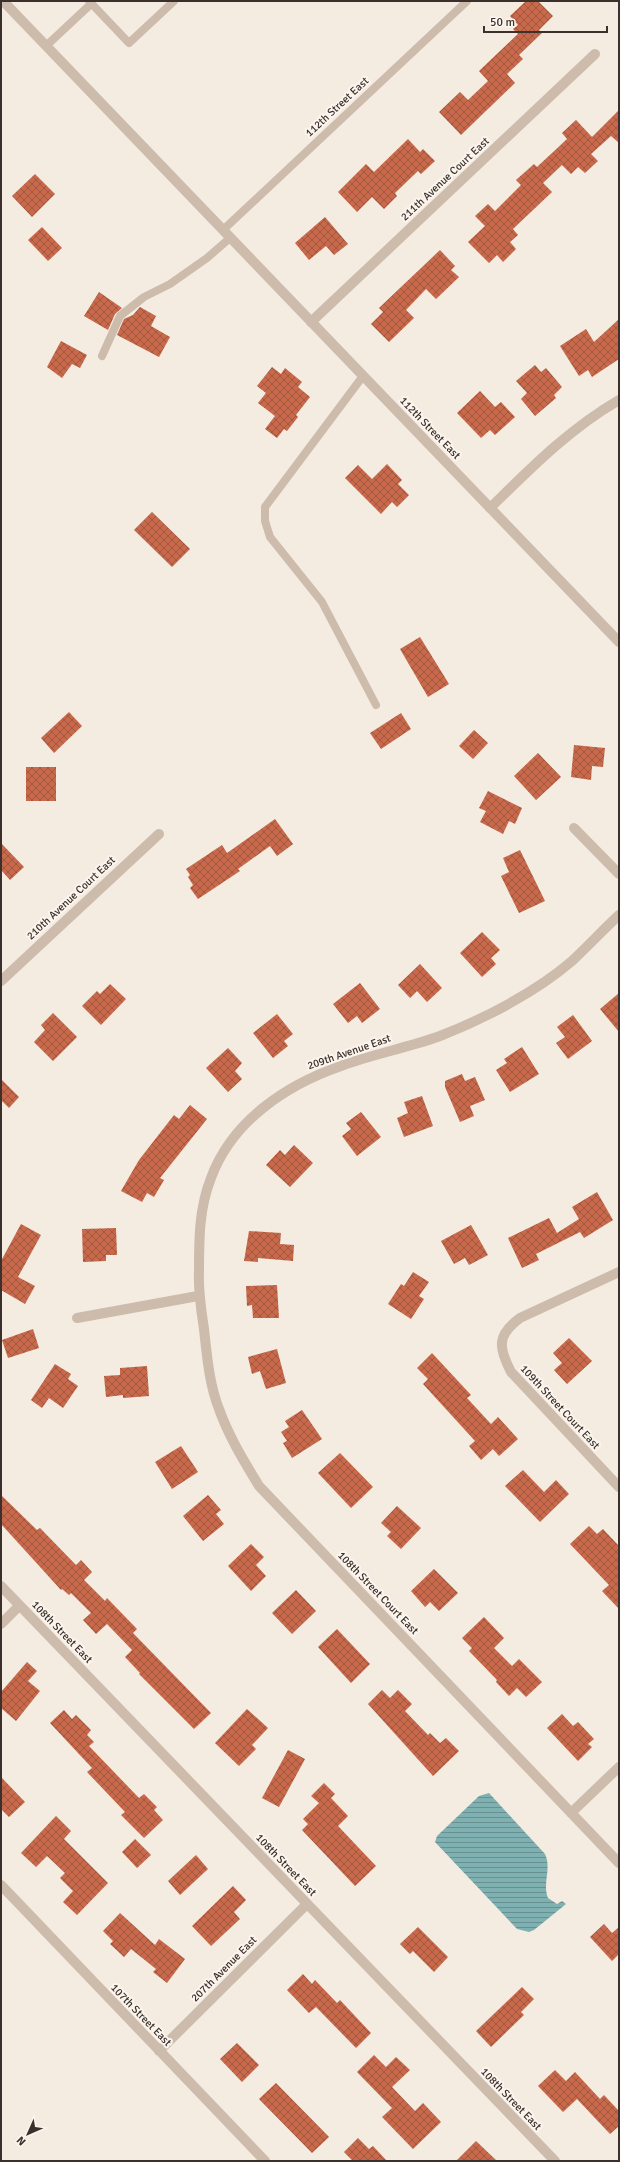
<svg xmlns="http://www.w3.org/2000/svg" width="620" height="2162" viewBox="0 0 620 2162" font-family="Signika,sans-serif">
  <defs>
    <pattern id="water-rules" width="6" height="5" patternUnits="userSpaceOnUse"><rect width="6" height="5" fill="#7fb0b2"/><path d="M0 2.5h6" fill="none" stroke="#699091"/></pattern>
    <pattern id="building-cross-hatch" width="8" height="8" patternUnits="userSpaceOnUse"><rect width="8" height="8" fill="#c8694b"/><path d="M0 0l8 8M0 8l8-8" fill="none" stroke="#a4573f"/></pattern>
  </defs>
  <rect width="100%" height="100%" fill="#f4ebe1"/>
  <path fill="url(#water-rules)" d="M489,1793L545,1854C552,1869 542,1883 548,1898L557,1904L562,1901L566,1904L534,1930L529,1932L517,1929L435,1842L437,1836L479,1796Z"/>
  <path fill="url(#building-cross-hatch)" d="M526,1H538L553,16L539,30L542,33L519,55L523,59L507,74L515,83L461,135L439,112L460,92L468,100L488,81L479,71L518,34L513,29L518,25L510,16Z
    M619,110V143L611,136L591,154L598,161L585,173L578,167L571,174L562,165L543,183L552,192L513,229L518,235L510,242L516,249L503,262L497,255L489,263L468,242L485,226L475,216L488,204L495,211L521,185L516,180L534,164L537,167L567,139L562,133L576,120L592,137Z
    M408,139L420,152L423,149L435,161L421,174L418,171L395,193L397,196L384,209L372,197L357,212L338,192L366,164L374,172Z
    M35,174L55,194L32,217L12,196Z
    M325,217L348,244L334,255L326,246L309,260L295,243Z
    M42,227L62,248L48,261L28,240Z
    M440,250L455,266L451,270L459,277L436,299L426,289L406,310L414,318L389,342L371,324L383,312L379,308Z
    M99,292L122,308L115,314L108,330L84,316Z
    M140,307L156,316L151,326L170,337L159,357L117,335L124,319L133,315Z
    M619,319V359L592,377L588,370L579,376L560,346L586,329L594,342Z
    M61,341L87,355L80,368L72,364L62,378L47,367Z
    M535,365L541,372L546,368L562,387L554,395L556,398L535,416L521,399L527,393L516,381Z
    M272,367L281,374L285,368L302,382L298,387L310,397L296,415L298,417L287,431L284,429L277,438L265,429L275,416L258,403L266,393L257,386Z
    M480,391L495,407L501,402L515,417L495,435L490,430L481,438L457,413Z
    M387,464L402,480L398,484L409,495L397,507L392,502L381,514L345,478L358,465L372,479Z
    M152,512L190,549L172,567L134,530Z
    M420,637L449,684L428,697L400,649Z
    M69,712L82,726L54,753L41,738Z
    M401,713L411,729L381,749L370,733Z
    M474,730L488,743L473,759L459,746Z
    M574,745L605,748L603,767L592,766L591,780L571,777Z
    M538,753L561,777L536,800L514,776Z
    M26,767H56V801H26Z
    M488,791L522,808L515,824L509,821L503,834L480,822L486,811L479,808Z
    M275,819L293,844L277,856L270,846L238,869L240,871L198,899L190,888L193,885L188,877L190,875L186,869L222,845L227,853Z
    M1,843L24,867L10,880L1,870Z
    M520,850L545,901L519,913L501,876L509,872L503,858Z
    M482,932L500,950L491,958L496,964L482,977L460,953Z
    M420,964L442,988L427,1002L417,991L410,998L398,985Z
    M360,983L380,1009L362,1023L357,1016L348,1023L333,1004Z
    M110,984L126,999L101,1025L82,1006L97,991L100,994Z
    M619,993V1032L600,1009Z
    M53,1013L77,1037L53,1061L34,1042L45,1030L41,1025Z
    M277,1014L293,1034L284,1041L288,1046L273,1058L253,1033Z
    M573,1015L592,1041L568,1059L556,1043L565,1037L557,1027Z
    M522,1047L539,1074L510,1092L496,1070L507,1063L504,1059Z
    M228,1048L242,1063L235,1071L242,1079L228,1092L206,1068Z
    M462,1074L465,1081L475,1077L485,1100L470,1106L474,1116L460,1122L445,1087V1081Z
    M1,1079L19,1097L9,1108L1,1100Z
    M422,1096L433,1126L404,1137L397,1118L408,1113L404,1102Z
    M190,1105L207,1119L160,1178L164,1180L154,1197L147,1193L142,1202L121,1191L139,1160L174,1115L179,1119Z
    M361,1112L381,1137L357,1156L342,1136L351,1129L346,1123Z
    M294,1145L313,1163L290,1187L266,1165L280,1150L285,1155Z
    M597,1192L613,1220L584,1238L580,1232L536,1254L539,1260L522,1268L508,1238L549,1218L557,1233L579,1219L572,1207Z
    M21,1224L41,1235L18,1277L35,1286L25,1304L1,1290V1261Z
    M471,1225L488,1255L469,1265L465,1258L454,1264L441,1241Z
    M116,1228L117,1255H106V1261L83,1262L82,1229Z
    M249,1231L281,1233L280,1244L294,1245L293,1261L258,1258V1262L244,1261Z
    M413,1272L429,1282L419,1296L424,1299L411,1319L388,1304L401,1284L404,1286Z
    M277,1285L279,1318H253L252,1305L247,1306L246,1286Z
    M33,1329L39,1348L8,1358L2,1340Z
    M569,1338L592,1361L567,1384L554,1370L562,1363L553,1353Z
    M277,1349L286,1383L266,1389L260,1371L252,1374L248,1357Z
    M432,1353L471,1395L467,1398L491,1424L498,1417L518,1439L499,1456L493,1449L481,1460L469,1446L475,1441L423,1384L428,1379L417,1368Z
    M55,1364L71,1374L68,1379L78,1386L63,1408L49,1398L42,1408L31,1400Z
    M147,1366L149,1396L123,1398V1395L106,1397L104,1376L120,1375V1368Z
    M302,1410L322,1439L292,1458L283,1443L287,1441L281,1432L289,1427L285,1421Z
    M181,1446L198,1472L172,1489L155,1462Z
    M340,1453L373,1487L351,1508L318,1473Z
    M523,1470L544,1492L556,1480L569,1494L540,1522L505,1486Z
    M1,1495L37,1530L40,1528L76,1565L81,1560L92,1572L84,1580L105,1601L107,1598L137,1629L133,1633L211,1713L194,1729L139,1674L140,1673L125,1657L132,1650L107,1624L96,1634L83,1620L91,1613L71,1593L69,1595L62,1589L61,1590L1,1524Z
    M208,1495L221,1510L216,1514L224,1524L203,1541L183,1516Z
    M397,1506L421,1528L401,1549L387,1536L391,1532L381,1523Z
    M589,1526L597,1534L603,1529L619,1546V1609L602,1591L609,1585L570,1544Z
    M251,1544L264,1557L256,1565L266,1576L251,1591L228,1566Z
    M434,1569L458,1593L439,1611L430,1602L425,1607L411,1591Z
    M296,1590L316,1611L292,1634L272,1613Z
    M484,1617L504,1638L494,1648L512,1666L519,1659L542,1682L526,1697L517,1688L509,1696L496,1682L497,1680L469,1651L472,1648L462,1638Z
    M337,1629L370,1664L351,1683L318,1647Z
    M27,1662L37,1671L28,1681L40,1691L16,1721L1,1708V1692Z
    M382,1690L390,1698L398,1690L412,1704L405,1711L428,1735L430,1733L440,1743L446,1738L459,1751L433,1776L368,1704Z
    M247,1709L268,1728L252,1745L256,1749L239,1766L215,1743Z
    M64,1710L72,1719L76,1715L91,1730L87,1735L94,1742L89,1746L139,1798L144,1794L157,1807L154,1810L163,1820L144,1838L121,1815L125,1812L87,1772L92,1768L50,1723Z
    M562,1714L573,1726L578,1722L594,1739L588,1744L592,1747L578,1761L547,1728Z
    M288,1750L305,1759L279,1807L262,1798Z
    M1,1777L25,1802L9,1817L1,1809Z
    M324,1783L335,1794L331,1798L348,1816L338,1826L376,1866L355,1886L302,1830L308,1824L303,1819L319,1803L311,1796Z
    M56,1816L71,1831L64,1839L108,1883L77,1915L63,1902L73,1891L60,1878L65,1873L47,1856L36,1867L21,1853Z
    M135,1839L151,1855L137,1868L122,1852Z
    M196,1855L208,1869L180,1895L168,1881Z
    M233,1886L246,1900L234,1912L240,1919L211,1946L192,1926Z
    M120,1913L155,1945L159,1939L185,1959L167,1983L153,1972L156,1969L131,1949L124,1957L110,1944L113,1941L103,1931Z
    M604,1924L612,1933L619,1927V1954L612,1961L590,1937Z
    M418,1927L448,1957L434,1972L413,1951L410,1954L400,1944Z
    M303,1974L312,1984L315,1980L337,2003L340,2000L371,2033L356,2048L316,2007L309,2013L287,1990Z
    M522,1987L534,1999L521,2012L524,2015L491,2047L476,2031Z
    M237,2043L259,2065L242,2082L220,2059Z
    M374,2055L386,2067L396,2057L410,2070L392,2087L415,2111L423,2103L441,2122L413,2149L382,2117L392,2108L357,2072Z
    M555,2070L566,2081L575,2072L600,2099L604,2095L619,2111V2126L610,2134L577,2099L563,2112L538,2086Z
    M276,2083L329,2137L312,2153L259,2099Z
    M358,2138L369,2149L373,2146L387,2161H353L344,2152Z
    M476,2141L497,2161H456Z"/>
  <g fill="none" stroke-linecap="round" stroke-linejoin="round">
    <path stroke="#cdbbac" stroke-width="8" d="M89,1L129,43L174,1
      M46,46L92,3
      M223,230L467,1
      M102,356L120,316L144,297L170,284L207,258L230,238
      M363,376L265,507V521L270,537L322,602L376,705"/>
    <path stroke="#cdbbac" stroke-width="10" d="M311,322L595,54
      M490,508C531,468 569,429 619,400
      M574,828L619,874
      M619,915C603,930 588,946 572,961C536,992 484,1019 440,1036C407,1048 373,1054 341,1066C286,1085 232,1121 211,1178C199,1208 199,1240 199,1271C198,1291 201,1309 204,1329C207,1356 209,1383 219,1409C229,1437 244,1461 259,1486L619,1863
      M1,981L159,834
      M619,1272L520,1318C497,1335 498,1347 511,1372L619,1487
      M77,1318L198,1296
      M1,1586L555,2161
      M1,1624L19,1606
      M571,1813L619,1767
      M1,1885L265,2161
      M159,2051L307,1904"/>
    <path stroke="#cdbbac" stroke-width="10" d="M3,1L619,642"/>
  </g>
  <g text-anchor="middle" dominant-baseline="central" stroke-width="4" stroke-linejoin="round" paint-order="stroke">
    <g font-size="11" fill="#3b302b" stroke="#fbf5ee">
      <text transform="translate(337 107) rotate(-43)">112th Street East</text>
      <text transform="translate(445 179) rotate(-43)">211th Avenue Court East</text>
      <text transform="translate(430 428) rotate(46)">112th Street East</text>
      <text transform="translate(71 898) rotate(-43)">210th Avenue Court East</text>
      <text transform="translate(349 1052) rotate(-19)">209th Avenue East</text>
      <text transform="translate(560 1407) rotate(47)">109th Street Court East</text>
      <text transform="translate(378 1593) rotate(46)">108th Street Court East</text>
      <text transform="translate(62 1632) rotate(46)">108th Street East</text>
      <text transform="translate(286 1865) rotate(46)">108th Street East</text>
      <text transform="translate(224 1969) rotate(-45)">207th Avenue East</text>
      <text transform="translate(141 2015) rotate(46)">107th Street East</text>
      <text transform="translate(511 2099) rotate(46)">108th Street East</text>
    </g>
  </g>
  <rect width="620" height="2162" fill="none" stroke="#3b302b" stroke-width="4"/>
  <g transform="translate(28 2134) rotate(225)" stroke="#fbf5ee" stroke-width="3" paint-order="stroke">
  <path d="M0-3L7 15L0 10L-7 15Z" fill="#3b302b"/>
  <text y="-6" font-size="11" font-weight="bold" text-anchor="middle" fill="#3b302b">N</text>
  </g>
  <path d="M484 26v6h123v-6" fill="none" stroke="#3b302b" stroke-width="2"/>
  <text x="490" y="26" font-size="12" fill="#3b302b" stroke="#fbf5ee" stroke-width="3" paint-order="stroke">50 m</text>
</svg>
